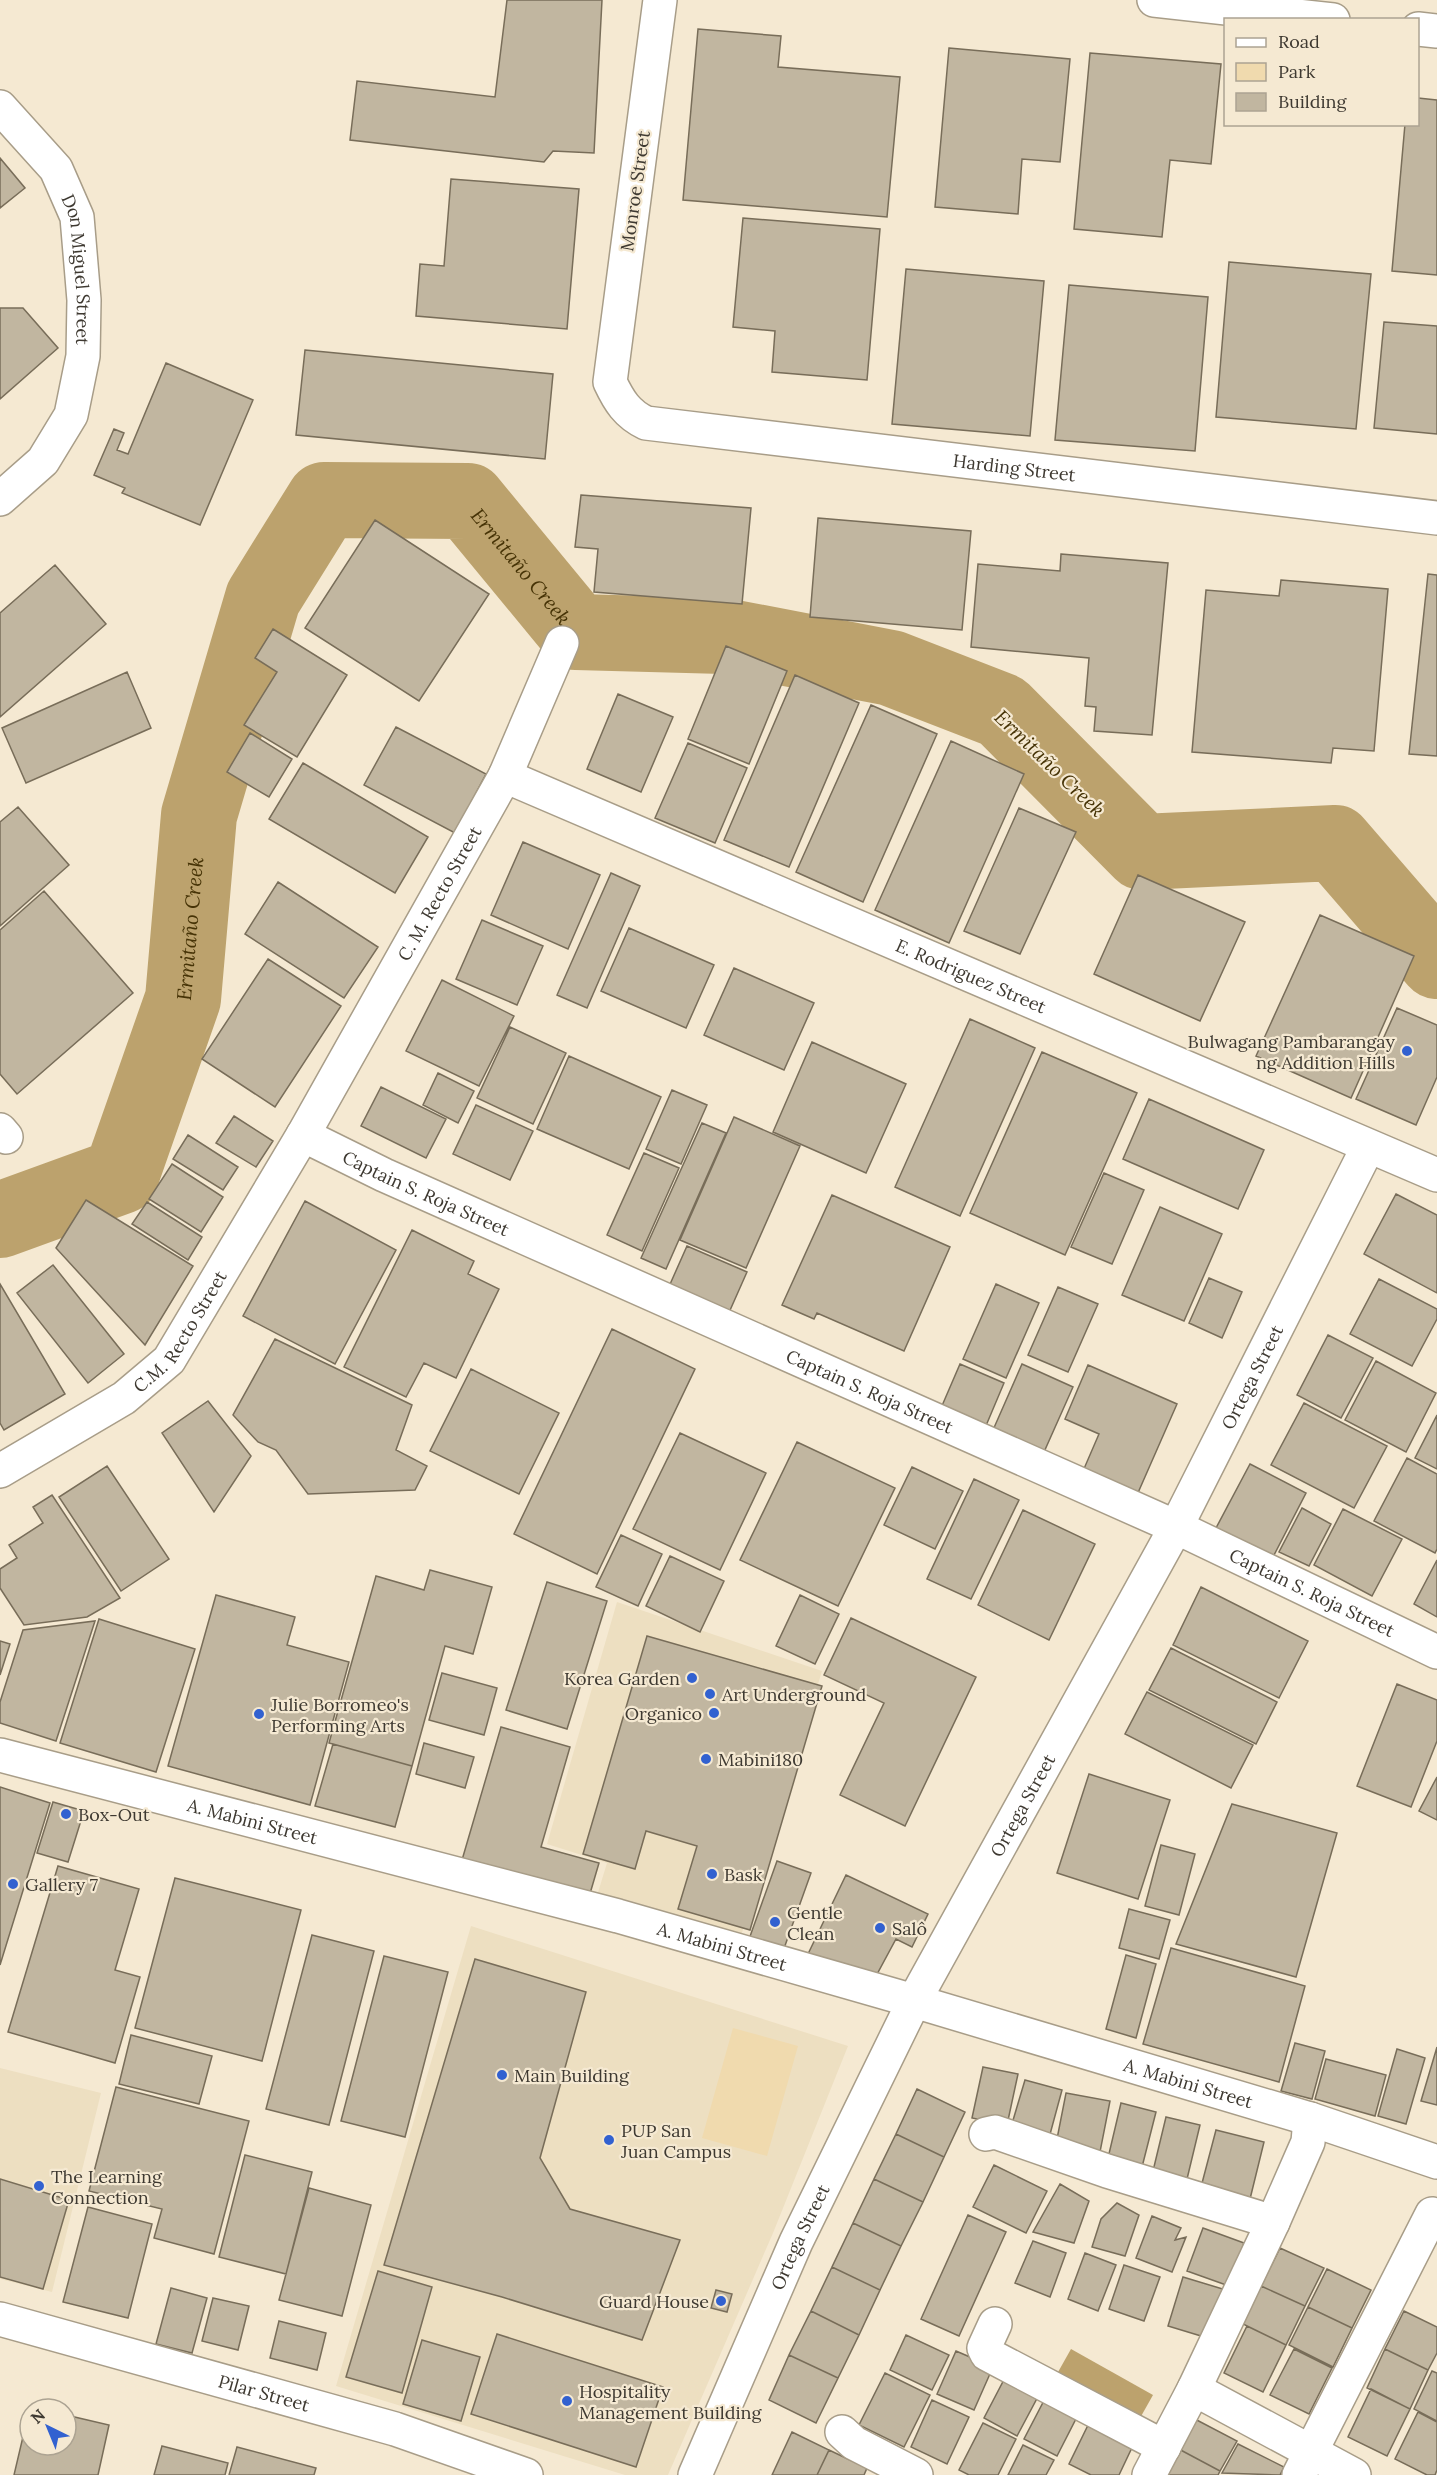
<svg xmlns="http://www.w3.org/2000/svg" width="1437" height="2475" viewBox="0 0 1437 2475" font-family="Lora,serif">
  <rect width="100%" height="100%" fill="#f5e9d2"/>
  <path fill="#eddfc1" d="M617,1602L822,1671L741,1936L596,1899L607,1863L547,1844Z
    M471,1926L848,2046L773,2233L668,2475H625L336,2386Z
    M0,2068L101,2093L52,2292L0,2279Z"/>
  <path fill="#f0daae" d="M733,2028L798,2046L767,2156L702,2138Z"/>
  <path fill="#bca26d" d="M1071,2349L1153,2395L1135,2427L1053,2381Z"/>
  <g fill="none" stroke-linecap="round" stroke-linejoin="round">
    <path stroke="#bca26d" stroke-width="76" id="s1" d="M0,1220L121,1176L183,999L199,815L263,598L324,500L468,501L576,632L724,636L891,668L1002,711L1142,852L1335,843L1437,961"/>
  </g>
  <path fill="#c1b6a0" stroke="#786d59" stroke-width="1.5" d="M507,0H602L594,153L553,151L544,162L350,140L357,81L495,97Z
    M698,29L781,36L778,67L900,77L887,217L683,200Z
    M949,48L1070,59L1060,162L1022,159L1018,214L935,207Z
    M1090,53L1221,64L1211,164L1170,160L1162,237L1074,229Z
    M1418,98L1437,100V275L1392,271L1405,124H1418Z
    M0,158L25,188L0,208Z
    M451,179L579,189L567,329L416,316L420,264L444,266Z
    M743,218L880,229L867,380L772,372L775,331L733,327Z
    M1229,262L1371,274L1356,429L1216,417Z
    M906,269L1044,281L1030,436L892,424Z
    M1069,285L1208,297L1195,451L1055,440Z
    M0,308H23L58,348L0,399Z
    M1384,322L1437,326V434L1374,428Z
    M305,350L553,374L545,459L296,435Z
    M166,363L253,400L200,525L122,493L125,488L94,475L114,429L124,433L117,450L128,454Z
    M581,495L751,508L742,604L594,592L598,549L575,547Z
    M818,518L971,531L962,630L810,617Z
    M375,520L489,594L419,701L305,628Z
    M1061,554L1168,563L1152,735L1094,731L1096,707L1085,706L1089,658L971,647L978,564L1060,571Z
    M55,565L106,624L0,717V613Z
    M1428,574L1437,575V756L1409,754Z
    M1281,580L1388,589L1374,751L1333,748L1331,763L1192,752L1206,590L1279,596Z
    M273,629L347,675L297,757L244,725L277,672L255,658Z
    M726,646L787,671L749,764L688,739Z
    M127,672L151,728L26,783L2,728Z
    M795,675L859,703L789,867L724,840Z
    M618,694L673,717L641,792L587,769Z
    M871,705L937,734L863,902L796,872Z
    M396,727L486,774L455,833L364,785Z
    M250,733L292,759L269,797L227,772Z
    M951,741L1024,774L949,943L875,910Z
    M688,743L747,768L715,843L655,818Z
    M303,763L428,837L395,893L269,819Z
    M18,807L69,865L0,926V822Z
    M1019,808L1076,832L1020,954L964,931Z
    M523,842L600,875L568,949L491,915Z
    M611,873L640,886L587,1008L557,995Z
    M1138,875L1245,922L1200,1021L1094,974Z
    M278,882L378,947L344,998L245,934Z
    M44,891L133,993L17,1094L0,1074V930Z
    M1320,915L1414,956L1351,1098L1256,1056Z
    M482,920L543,946L517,1005L456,979Z
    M629,928L714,965L686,1028L601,991Z
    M268,959L341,1006L275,1107L202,1059Z
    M734,968L814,1003L784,1070L704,1035Z
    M442,980L514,1016L479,1086L406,1051Z
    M1397,1008L1437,1025V1077L1416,1125L1356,1099Z
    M970,1019L1035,1048L960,1216L895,1187Z
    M510,1027L566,1053L533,1124L477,1098Z
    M812,1042L906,1084L866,1173L773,1132Z
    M1042,1052L1137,1093L1065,1255L970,1213Z
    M569,1056L661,1097L629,1169L537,1129Z
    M438,1073L474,1091L458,1123L423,1105Z
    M381,1087L446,1119L426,1158L361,1126Z
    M672,1090L707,1105L681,1164L646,1149Z
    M1149,1099L1264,1150L1238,1209L1123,1159Z
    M476,1105L533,1131L510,1180L453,1154Z
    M234,1116L273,1141L256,1167L216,1143Z
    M734,1117L800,1146L746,1268L680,1240Z
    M702,1123L726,1133L666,1269L641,1258Z
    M188,1135L238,1167L223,1190L173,1159Z
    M644,1153L679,1168L642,1251L607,1235Z
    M172,1164L223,1197L201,1232L149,1199Z
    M1104,1173L1144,1190L1112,1264L1071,1247Z
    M1396,1194L1437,1215V1293L1364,1254Z
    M832,1195L950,1247L904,1351L817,1313L814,1319L782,1305Z
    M86,1200L193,1266L145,1345L56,1248Z
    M305,1201L396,1250L335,1364L243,1316Z
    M147,1202L202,1237L188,1260L132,1224Z
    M1160,1207L1222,1234L1184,1321L1122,1295Z
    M412,1230L474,1261L468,1274L499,1289L456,1378L424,1363L406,1397L344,1367Z
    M687,1246L747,1272L727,1317L667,1291Z
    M53,1265L124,1354L88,1383L17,1293Z
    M1209,1278L1242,1292L1222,1338L1189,1323Z
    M1379,1279L1437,1309V1319L1412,1366L1350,1334Z
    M0,1284L65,1394L4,1430L0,1423Z
    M996,1284L1039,1303L1006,1378L963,1359Z
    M1058,1287L1098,1304L1068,1372L1028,1355Z
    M612,1329L695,1369L597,1574L514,1534Z
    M1328,1335L1373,1358L1341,1418L1297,1395Z
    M275,1339L412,1405L396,1450L427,1466L415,1490L308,1494L276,1450L258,1442L233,1415Z
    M1376,1361L1436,1393L1406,1452L1345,1420Z
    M960,1364L1004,1383L985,1428L941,1408Z
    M1022,1364L1073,1387L1044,1452L993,1430Z
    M1088,1365L1177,1404L1137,1495L1083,1471L1099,1434L1065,1419Z
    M471,1369L559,1413L519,1494L430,1451Z
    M208,1401L251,1456L214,1512L162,1433Z
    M1304,1403L1387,1446L1354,1508L1271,1465Z
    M1437,1415V1469L1415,1458Z
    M680,1433L766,1473L720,1570L633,1529Z
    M797,1442L895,1488L838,1606L740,1560Z
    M1407,1458L1437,1474V1549L1435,1553L1374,1521Z
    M1250,1464L1306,1493L1273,1557L1216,1528Z
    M107,1466L169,1559L121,1591L59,1497Z
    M912,1467L963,1491L935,1549L884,1525Z
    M974,1479L1019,1500L971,1599L927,1579Z
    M52,1495L120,1598L87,1617L24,1625L0,1588V1569L17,1558L9,1545L43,1523L33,1507Z
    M1302,1508L1331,1524L1309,1566L1279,1552Z
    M1343,1509L1402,1539L1372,1596L1314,1565Z
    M1023,1510L1095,1544L1049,1640L978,1605Z
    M621,1535L662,1554L638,1606L596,1587Z
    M670,1556L724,1581L700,1632L646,1606Z
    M1437,1560V1617L1414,1604Z
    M430,1570L492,1587L473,1654L445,1646L412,1766L329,1743L376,1576L424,1590Z
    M547,1582L607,1601L567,1729L506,1710Z
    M1201,1587L1308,1641L1279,1698L1173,1645Z
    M216,1595L295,1617L287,1645L349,1662L310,1805L168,1766Z
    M800,1595L839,1614L815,1664L776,1646Z
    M851,1618L976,1677L905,1826L840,1795L884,1703L824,1675Z
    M99,1619L195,1649L156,1772L60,1743Z
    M95,1621L56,1741L0,1723V1702L23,1630Z
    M647,1636L822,1686L750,1930L678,1909L697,1846L646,1831L635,1869L583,1854Z
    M0,1641L10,1644L0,1675Z
    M1171,1648L1277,1702L1256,1744L1149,1690Z
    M442,1673L497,1688L484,1735L429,1720Z
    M1397,1684L1437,1700V1741L1411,1807L1357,1786Z
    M1147,1692L1253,1745L1231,1788L1125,1734Z
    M501,1727L570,1747L541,1847L599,1863L589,1897L462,1860Z
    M424,1743L474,1757L465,1788L416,1774Z
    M333,1744L412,1766L395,1827L315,1806Z
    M1089,1774L1170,1800L1138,1899L1057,1873Z
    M1437,1777V1820L1419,1811Z
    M0,1787L50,1803L0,1965Z
    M53,1802L84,1811L68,1862L37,1853Z
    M1232,1804L1337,1833L1296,1977L1176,1944Z
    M1161,1845L1195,1854L1179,1915L1145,1906Z
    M777,1861L811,1873L782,1954L748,1942Z
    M58,1866L139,1889L115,1970L140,1977L115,2063L8,2032Z
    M846,1875L928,1914L912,1947L896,1939L876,1976L808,1954Z
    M175,1878L301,1910L262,2061L135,2028Z
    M1129,1909L1170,1920L1159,1959L1119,1948Z
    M312,1935L374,1951L329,2125L266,2109Z
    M1171,1948L1305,1986L1279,2082L1143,2044Z
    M1126,1955L1156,1964L1136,2038L1106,2029Z
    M384,1956L448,1972L405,2137L341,2121Z
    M475,1959L586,1992L540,2158L570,2209L680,2240L642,2340L502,2297L384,2265Z
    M131,2035L212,2056L199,2104L119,2084Z
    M1295,2043L1325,2051L1312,2099L1281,2091Z
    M1437,2047V2105L1421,2101Z
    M1397,2049L1425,2058L1406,2124L1378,2116Z
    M1326,2059L1386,2075L1375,2116L1315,2099Z
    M983,2067L1018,2074L1007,2125L972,2118Z
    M1025,2080L1062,2090L1049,2138L1011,2127Z
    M116,2087L249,2121L214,2254L154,2238L162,2209L89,2191Z
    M917,2089L965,2112L944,2157L896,2134Z
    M1066,2093L1110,2101L1100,2152L1056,2144Z
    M1121,2103L1156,2112L1142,2167L1108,2158Z
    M1166,2117L1200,2125L1187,2179L1153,2171Z
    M1216,2130L1264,2142L1250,2199L1201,2187Z
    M896,2134L944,2157L923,2202L874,2179Z
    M245,2155L312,2172L286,2274L219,2257Z
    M994,2165L1047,2191L1026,2233L973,2207Z
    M0,2179L69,2200L43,2289L0,2277Z
    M874,2179L923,2202L901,2246L853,2223Z
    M1060,2184L1089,2201L1074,2243L1033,2232Z
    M309,2188L371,2205L342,2316L279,2300Z
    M1117,2203L1139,2215L1125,2256L1092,2247L1101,2219Z
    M88,2207L152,2224L128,2318L63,2302Z
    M968,2215L1006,2232L959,2336L921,2319Z
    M1152,2216L1181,2228L1175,2240L1186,2237L1172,2272L1136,2258Z
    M853,2223L901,2246L880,2290L832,2267Z
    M1203,2228L1244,2243L1229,2286L1187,2271Z
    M1033,2241L1066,2253L1050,2297L1015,2283Z
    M1280,2248L1324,2268L1305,2306L1261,2286Z
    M1085,2253L1116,2265L1098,2311L1068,2299Z
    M1124,2265L1160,2277L1144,2321L1109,2309Z
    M832,2267L880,2290L859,2335L811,2311Z
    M1327,2269L1371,2290L1352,2328L1308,2307Z
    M378,2271L432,2287L402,2393L346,2377Z
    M1183,2277L1226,2290L1211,2339L1168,2326Z
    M1261,2286L1305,2306L1286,2345L1243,2324Z
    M171,2288L207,2298L192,2353L156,2344Z
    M716,2290L732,2294L727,2312L711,2308Z
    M213,2298L249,2306L238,2350L202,2341Z
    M1308,2307L1352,2328L1333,2367L1289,2345Z
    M811,2311L859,2335L838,2378L789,2355Z
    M1404,2311L1437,2327V2353L1428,2370L1385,2349Z
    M279,2321L326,2333L317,2370L270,2358Z
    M1247,2326L1286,2345L1263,2392L1224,2373Z
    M497,2334L663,2387L636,2467L471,2414Z
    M906,2335L949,2355L932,2390L890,2370Z
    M422,2340L480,2357L461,2421L403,2404Z
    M1294,2349L1332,2368L1309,2414L1270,2395Z
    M1385,2349L1428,2370L1410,2409L1367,2388Z
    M956,2351L993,2367L974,2410L937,2394Z
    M789,2355L838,2378L816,2423L769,2400Z
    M1432,2371L1437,2373V2421L1414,2409Z
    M1008,2372L1042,2389L1017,2436L984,2418Z
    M885,2373L930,2395L904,2447L859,2425Z
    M1371,2389L1410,2409L1387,2456L1348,2437Z
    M1049,2391L1082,2407L1057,2456L1024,2439Z
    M932,2400L969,2417L947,2464L911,2447Z
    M30,2407L39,2409H30V2445H66V2415L109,2425L98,2475H14Z
    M1418,2412L1437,2422V2470L1435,2475H1427L1395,2459Z
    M1093,2415L1137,2437L1119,2475H1091L1069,2464Z
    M1191,2417L1237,2441L1220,2471L1175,2447Z
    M983,2423L1016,2439L998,2475H969L959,2470Z
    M792,2432L829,2450L817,2475H772Z
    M1238,2444L1284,2467L1280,2475L1222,2473Z
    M1023,2445L1054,2460L1046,2475H1008Z
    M162,2446L228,2463L225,2475H154Z
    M237,2447L316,2468L314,2475H229Z
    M1175,2447L1220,2471L1218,2475H1159Z
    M829,2450L867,2468L864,2475H817Z"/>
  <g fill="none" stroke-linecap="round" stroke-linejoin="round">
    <g stroke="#a89d88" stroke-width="36">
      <g id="minor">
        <path id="s2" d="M660,0L610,382C619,401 627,414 646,423L1437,518"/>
        <path d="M1154,0L1333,20"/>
        <path d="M1418,29L1437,31"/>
        <path id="s3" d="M0,107L56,169L77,217L84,300L83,356L71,415L43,461L0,499"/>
        <path id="s4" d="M505,776L1437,1175"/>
        <path d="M0,1130L6,1137"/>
        <path id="s5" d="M303,1135L384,1175L1176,1527L1437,1652"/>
        <path id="s6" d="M0,1471L124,1398L169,1360L303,1135L505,776L562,643"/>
        <path id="s7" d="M0,1755L618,1916L914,2001L1310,2119L1437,2162"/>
        <path d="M986,2134L995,2132L1107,2171L1273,2222"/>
        <path id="s8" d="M0,2319L395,2429L526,2475"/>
        <path d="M995,2324L984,2348L987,2354L1164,2447"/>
        <path d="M1194,2389L1354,2475"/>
        <path d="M842,2432L854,2443L916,2475"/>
        <path id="s9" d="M695,2475L796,2242L914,2001L1176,1527L1368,1147"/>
        <path d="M1149,2475L1194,2389L1273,2222L1308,2142L1310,2119"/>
        <path d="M1299,2475L1432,2214"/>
      </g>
    </g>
    <use href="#minor" stroke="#fff" stroke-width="33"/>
  </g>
  <g fill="#3261d0" stroke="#f5e9d2" stroke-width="2">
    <circle cx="1407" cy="1051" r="6"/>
    <circle cx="692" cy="1678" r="6"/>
    <circle cx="710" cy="1694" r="6"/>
    <circle cx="714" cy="1713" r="6"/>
    <circle cx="259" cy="1714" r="6"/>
    <circle cx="706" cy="1759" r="6"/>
    <circle cx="66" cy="1814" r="6"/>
    <circle cx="712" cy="1874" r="6"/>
    <circle cx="13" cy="1884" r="6"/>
    <circle cx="775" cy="1922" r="6"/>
    <circle cx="880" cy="1928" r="6"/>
    <circle cx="502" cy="2075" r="6"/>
    <circle cx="609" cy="2140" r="6"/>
    <circle cx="39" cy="2186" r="6"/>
    <circle cx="721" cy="2301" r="6"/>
    <circle cx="567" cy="2401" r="6"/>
  </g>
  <g text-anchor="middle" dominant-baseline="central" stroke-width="4.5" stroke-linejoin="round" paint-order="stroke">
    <g font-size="18" fill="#3e3931" stroke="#f5e9d2">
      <text transform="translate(635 191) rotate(-82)">Monroe Street</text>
      <text stroke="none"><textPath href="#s3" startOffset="188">Don Miguel Street</textPath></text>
      <text stroke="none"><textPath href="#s2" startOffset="812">Harding Street</textPath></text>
      <text stroke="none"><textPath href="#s6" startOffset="742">C. M. Recto Street</textPath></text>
      <text stroke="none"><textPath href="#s4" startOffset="507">E. Rodriguez Street</textPath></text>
      <text stroke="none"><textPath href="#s5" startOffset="136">Captain S. Roja Street</textPath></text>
      <text stroke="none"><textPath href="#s6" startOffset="232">C.M. Recto Street</textPath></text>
      <text stroke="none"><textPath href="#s9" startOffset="1232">Ortega Street</textPath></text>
      <text stroke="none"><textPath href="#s5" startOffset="622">Captain S. Roja Street</textPath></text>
      <text stroke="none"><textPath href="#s5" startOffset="1108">Captain S. Roja Street</textPath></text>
      <text stroke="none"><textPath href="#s9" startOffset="746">Ortega Street</textPath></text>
      <text stroke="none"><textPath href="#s7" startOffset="261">A. Mabini Street</textPath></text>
      <text stroke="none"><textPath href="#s7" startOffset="747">A. Mabini Street</textPath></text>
      <text stroke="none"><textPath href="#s7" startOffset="1233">A. Mabini Street</textPath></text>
      <text stroke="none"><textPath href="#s9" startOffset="260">Ortega Street</textPath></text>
      <text stroke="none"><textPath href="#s8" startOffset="274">Pilar Street</textPath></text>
    </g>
    <g font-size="18" fill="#3e3931" stroke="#f5e9d2" text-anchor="start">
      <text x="1395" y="1041" text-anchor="end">Bulwagang Pambarangay<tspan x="1395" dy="21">ng Addition Hills</tspan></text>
      <text x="680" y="1678" text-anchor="end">Korea Garden</text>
      <text x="722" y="1694">Art Underground</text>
      <text x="271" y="1704">Julie Borromeo's<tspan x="271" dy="21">Performing Arts</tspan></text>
      <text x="702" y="1713" text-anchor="end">Organico</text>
      <text x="718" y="1759">Mabini180</text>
      <text x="78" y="1814">Box-Out</text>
      <text x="724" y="1874">Bask</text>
      <text x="25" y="1884">Gallery 7</text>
      <text x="787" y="1912">Gentle<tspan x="787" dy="21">Clean</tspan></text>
      <text x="892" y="1928">Salô</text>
      <text x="514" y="2075">Main Building</text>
      <text x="621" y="2130">PUP San<tspan x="621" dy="21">Juan Campus</tspan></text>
      <text x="51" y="2176">The Learning<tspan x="51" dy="21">Connection</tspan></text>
      <text x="709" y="2301" text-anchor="end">Guard House</text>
      <text x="579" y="2391">Hospitality<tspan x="579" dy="21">Management Building</tspan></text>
    </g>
    <g font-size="20" font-style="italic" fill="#463306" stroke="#f5e9d2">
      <text stroke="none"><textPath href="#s1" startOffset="1071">Ermitaño Creek</textPath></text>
      <text transform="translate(1050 763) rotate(44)">Ermitaño Creek</text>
      <text stroke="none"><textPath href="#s1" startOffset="387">Ermitaño Creek</textPath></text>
    </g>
  </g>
  <rect x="1224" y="18" width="195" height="108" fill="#f5e9d2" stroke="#aca392" stroke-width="1.5"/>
  <rect x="1236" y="38" width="30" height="9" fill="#ffffff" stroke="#aca392" stroke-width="1.5"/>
  <text x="1278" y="48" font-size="18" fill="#3e3931">Road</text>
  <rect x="1236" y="63" width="30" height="18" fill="#f0daae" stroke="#aca392" stroke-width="1.5"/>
  <text x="1278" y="78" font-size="18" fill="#3e3931">Park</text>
  <rect x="1236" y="93" width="30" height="18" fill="#c1b6a0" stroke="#aca392" stroke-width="1.5"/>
  <text x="1278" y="108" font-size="18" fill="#3e3931">Building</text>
  <g transform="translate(48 2427) rotate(317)"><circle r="28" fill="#f5e9d2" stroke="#aca392" stroke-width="1.5"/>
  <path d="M0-4.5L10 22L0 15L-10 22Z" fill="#3261d0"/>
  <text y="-9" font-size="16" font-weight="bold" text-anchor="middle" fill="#3e3931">N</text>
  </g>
</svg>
